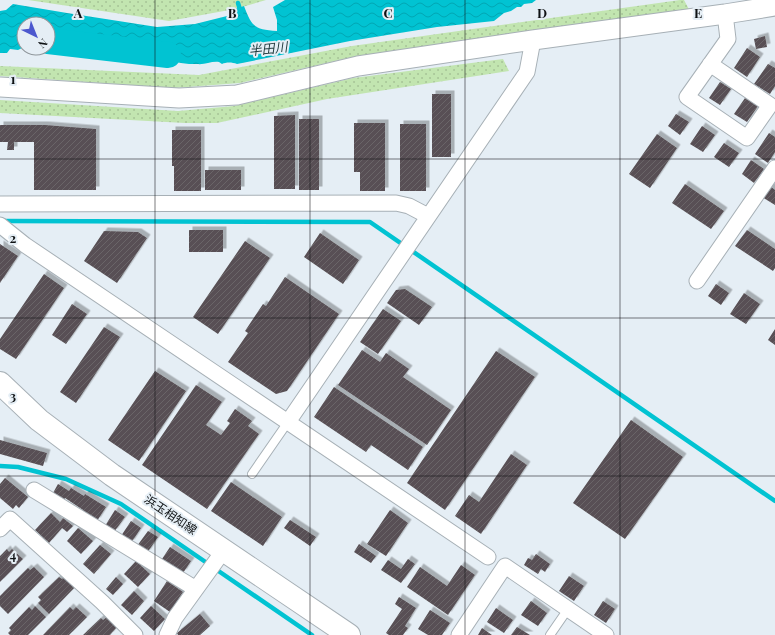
<svg xmlns="http://www.w3.org/2000/svg" width="775" height="635" viewBox="0 0 775 635" font-family="'Playfair Display','Noto Sans JP',serif">
  <defs>
    <pattern id="grass-dots" width="8" height="8" patternUnits="userSpaceOnUse"><rect width="8" height="8" fill="#c2e5b0"/><path d="M2 2h.1M6 6h.1" fill="none" stroke="#a6c396" stroke-width="1.8" stroke-linecap="round"/></pattern>
    <pattern id="water-waves" width="16" height="10" patternUnits="userSpaceOnUse"><rect width="16" height="10" fill="#01c3d2"/><path d="M0 5q4-4 8 0t8 0" fill="none" stroke="#01a6b3"/></pattern>
    <pattern id="building-hatch" width="6" height="6" patternUnits="userSpaceOnUse"><rect width="6" height="6" fill="#585054"/><path d="M-1 1l2-2M0 6l6-6M5 7l2-2" fill="none" stroke="#6b6568"/></pattern>
    <filter id="shadow"><feDropShadow dx="3.5" dy="-3.5" stdDeviation="0" flood-color="#0004"/></filter>
  </defs>
  <rect width="100%" height="100%" fill="#e5eef5"/>
  <path fill="url(#grass-dots)" d="M28,0H266L235,9L169,21Z
    M680,0H684L691,13L357,56L240,83L174,88L0,76V66L199,75L352,46Z
    M503,59L509,71L327,99L217,123H185L0,113V100L178,111L234,106L353,78Z"/>
  <path fill="url(#water-waves)" d="M285,0H536L532,3L524,4L521,7H517L511,11L504,13L494,21L437,27L350,41L237,64C232,62 226,62 222,64L219,62C211,61 205,65 197,64C192,64 186,64 181,63C173,62 169,59 160,60L110,45C92,35 66,45 46,49L45,48H48V24H24V47L18,50L10,49L7,53H0V11L6,10L13,4L67,13L157,27L195,24L235,14V9L244,6C252,27 254,29 277,31V20L273,7Z"/>
  <g fill="none" stroke-linecap="round" stroke-linejoin="round">
    <path stroke="#01c3d2" stroke-width="4.5" d="M238,3L241,13
      M2,221L370,222L775,501
      M0,466L18,467L66,479L121,504L207,563
      M217,570L312,635"/>
    <path stroke="#01c3d2" stroke-width="26" d="M48,41L168,55"/>
  </g>
  <path fill="url(#building-hatch)" filter="url(#shadow)" d="M765,36L767,47L756,49L754,39Z
    M747,48L760,57L747,77L734,68Z
    M768,64L775,68V86L770,94L754,84Z
    M720,82L731,89L720,105L709,98Z
    M432,94H451V157H432Z
    M745,98L758,106L747,122L734,114Z
    M676,114L689,122L680,135L668,126Z
    M295,115V189H274V116Z
    M299,119H319V190H299Z
    M354,123H385V191H360V172H354Z
    M400,124H426V191H400Z
    M0,125H45L96,129V190H34V142H14V150H7L8,142H0Z
    M702,126L715,135L703,152L690,144Z
    M172,130H201V191H174V166H172Z
    M769,133L775,137V152L768,163L755,154Z
    M657,134L677,148L650,188L629,174Z
    M724,143L739,153L729,167L714,157Z
    M751,160L764,169L754,183L742,174Z
    M205,170H241V190H205Z
    M685,184L724,211L711,229L672,203Z
    M770,186L775,190V205L762,197Z
    M189,230H223V252H189Z
    M747,230L775,249V268L773,271L735,246Z
    M104,231L138,232L147,238L117,283L84,261Z
    M320,233L359,260L343,284L304,257Z
    M245,241L270,258L218,334L193,317Z
    M0,244L18,256L0,283Z
    M44,274L64,288L16,359L0,349V339Z
    M285,277L339,314L287,391L276,394L228,362L248,333L245,331L263,304L266,306Z
    M716,284L729,293L721,305L708,296Z
    M405,289L432,307L419,325L387,303L396,290Z
    M744,293L760,304L746,324L730,314Z
    M72,304L87,314L66,344L52,335Z
    M383,309L401,321L378,354L360,342Z
    M104,327L120,337L76,403L60,392Z
    M775,329V345L768,340Z
    M362,350L380,362L386,353L409,369L403,377L451,410L427,445L338,385Z
    M496,351L535,377L445,510L407,483Z
    M155,371L186,391L139,461L108,440Z
    M196,385L222,402L206,425L221,435L230,423L227,421L235,409L252,421L248,426L259,434L207,509L142,465Z
    M334,387L423,447L408,470L371,445L366,452L314,417Z
    M631,420L683,457L625,539L573,503Z
    M0,440L47,453L43,466L0,454Z
    M511,454L527,465L481,534L455,516L469,495L479,502Z
    M5,478L28,497L19,508L16,505L13,509L0,498V484Z
    M231,482L282,517L263,546L211,511Z
    M58,484L69,491L71,488L84,496L85,494L106,507L97,521L82,512L83,510L65,498L64,500L53,493Z
    M115,510L125,517L114,532L105,526Z
    M390,510L408,523L386,556L367,544Z
    M51,513L60,522L63,518L73,526L67,532L62,528L49,543L35,530Z
    M290,520L316,537L310,546L284,528Z
    M131,521L141,528L131,543L121,536Z
    M78,528L93,541L81,554L67,541Z
    M148,531L158,537L147,553L137,546Z
    M359,544L376,556L371,563L354,552Z
    M100,545L111,554L94,574L83,564Z
    M170,547L191,561L183,573L162,559Z
    M7,549L9,552L12,549L23,559L0,582V556Z
    M536,554L550,564L545,572L541,569L538,574L524,565L528,558L532,560Z
    M408,559L415,564L401,583L381,570L388,560L401,569Z
    M136,561L150,574L138,587L124,574Z
    M461,565L475,575L448,615L407,587L420,567L447,586Z
    M34,567L44,577L8,614L0,606V596L28,568L30,570Z
    M65,576L75,587L49,614L38,603L41,600L38,597L59,577L62,579Z
    M569,576L584,586L574,601L559,591Z
    M116,577L123,584L113,595L106,589Z
    M167,581L183,592L170,612L154,601Z
    M134,591L144,601L132,615L121,605Z
    M399,597L416,608L405,626L408,628L403,635H389L386,633L402,609L395,604Z
    M531,601L547,613L538,626L521,615Z
    M603,601L615,609L606,623L594,615Z
    M35,606L46,617L28,635H10L8,633L11,630L9,628L29,607L32,610Z
    M151,606L165,619L154,631L140,618Z
    M70,607L73,610L76,607L87,617L69,635H43Z
    M496,608L513,620L504,633L487,622Z
    M430,610L450,623L442,635H428L418,629Z
    M200,614L210,626L200,635H178L177,633Z
    M107,617L117,627L110,635H83L101,618L103,620Z
    M517,627L530,635H511Z
    M482,628L492,635H478Z"/>
  <g fill="none" stroke-linecap="round" stroke-linejoin="round">
    <g stroke="#a7b0b6" stroke-width="10">
      <path id="service" d="M252,474L288,422
        M550,635L568,609"/>
    </g>
    <g stroke="#a7b0b6" stroke-width="17">
      <path id="minor" d="M710,64L770,105L747,138L687,97L728,39L725,14
        M0,204L396,203L409,206L428,216
        M0,225L25,245L488,557
        M697,281L775,168
        M288,422L527,72L533,40
        M34,490L196,589
        M0,529L10,519L102,602L135,635
        M167,635L175,618L224,550
        M459,635L505,566L606,635"/>
    </g>
    <g stroke="#a7b0b6" stroke-width="21">
      <path id="tertiary" d="M0,87L179,98L237,95L358,66L533,40L725,14L775,6"/>
    </g>
    <g stroke="#a7b0b6" stroke-width="24">
      <path id="primary" d="M0,383L39,420L112,475L349,635"/>
    </g>
    <use href="#service" stroke="#fff" stroke-width="8"/>
    <use href="#minor" stroke="#fff" stroke-width="15"/>
    <use href="#tertiary" stroke="#fff" stroke-width="19"/>
    <use href="#primary" stroke="#fff" stroke-width="22"/>
  </g>
  <path fill="none" stroke="#0e1113" stroke-width="1" stroke-opacity="0.55" d="M155,0V635M310,0V635M465,0V635M620,0V635M0,159H775M0,318H775M0,476H775"/>
  <g text-anchor="middle" dominant-baseline="central" stroke-width="4" stroke-linejoin="round" paint-order="stroke">
    <g font-size="12" fill="#0e1113" stroke="#e5eef5">
      <text transform="translate(171 514) rotate(34)">浜玉相知線</text>
    </g>
    <g font-size="13" font-style="italic" fill="#243d40" stroke="#e5eef5">
      <text transform="translate(268 48) rotate(-6)">半田川</text>
    </g>
  </g>
  <g font-size="13" text-anchor="middle" font-weight="bold" fill="#0e1113" stroke="#e5eef5" stroke-width="4" stroke-linejoin="round" paint-order="stroke">
    <text x="78" y="18">A</text>
    <text x="232" y="18">B</text>
    <text x="388" y="18">C</text>
    <text x="542" y="18">D</text>
    <text x="698" y="18">E</text>
    <text x="13" y="84">1</text>
    <text x="13" y="243">2</text>
    <text x="13" y="401">3</text>
    <text x="13" y="560">4</text>
  </g>
  <g transform="translate(36 36) rotate(137)"><circle r="19" fill="#e5eef5" stroke="#8f969b"/>
  <path d="M0-3L7 15L0 10L-7 15Z" fill="#4c58ce"/>
  <text y="-6" font-size="11" font-weight="bold" text-anchor="middle" fill="#0e1113">N</text>
  </g>
</svg>
